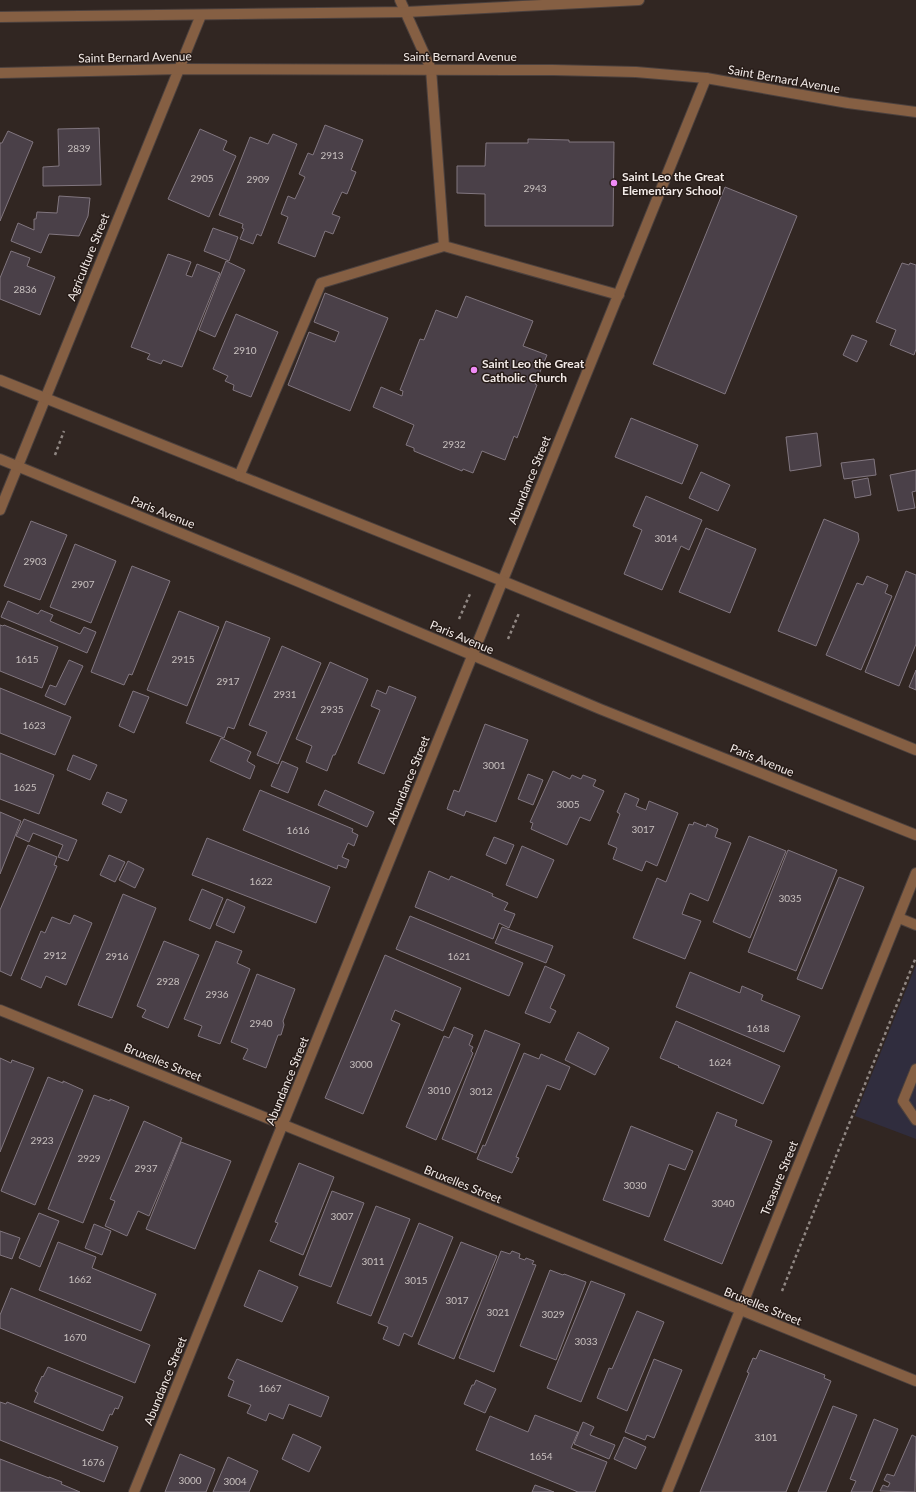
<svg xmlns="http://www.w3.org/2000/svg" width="916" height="1492" viewBox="0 0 916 1492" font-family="Lato,sans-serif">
  <rect width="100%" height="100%" fill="#312622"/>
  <path fill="#302d3e" d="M916,965V1139L855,1116Z"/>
  <path fill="#4a4048" stroke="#81767f" d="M325,125L363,140L351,170L356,172L347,194L342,192L332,214L340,217L333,234L325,231L315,257L278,243L288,217L281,214L288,196L295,199L305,177L299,174L308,153L313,155Z
    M99,128L101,185L43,186V167L59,166L58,129Z
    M200,129L227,141L223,150L236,156L209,217L168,199Z
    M8,131L33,142L0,221V143H2Z
    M273,134L297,144L261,236L257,234L253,244L240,239L244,229L242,228L243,224L219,215L250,137L268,144Z
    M528,139L569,140V142H614L613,226H485V194L457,193V166H485L486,143H528Z
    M725,187L797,216L725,394L653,364Z
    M59,196L90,198L88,216L79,236L49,234L41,253L11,241L18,223L34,230V219H36L37,212L57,213Z
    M213,228L238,237L229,261L204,251Z
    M11,251L30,258L27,266L55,277L40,315L0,299V278Z
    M168,254L191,262L186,275L192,277L197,264L220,273L182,367L163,360L161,364L147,359L150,354L131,347Z
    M226,261L245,270L215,337L199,330Z
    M902,263L909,265L910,263L916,265V349L914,355L890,345L896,330L876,322Z
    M325,293L388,318L350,411L288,385L309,332L335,342L339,332L314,322Z
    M466,296L533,321L523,346L547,355L535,384L537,385L517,438L514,436L505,460L482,451L473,473L463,469L462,471L414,451V448L406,445L414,425L373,407L381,387L402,396L403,391L400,390L420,339L424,340L436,310L457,318Z
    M236,314L278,332L251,397L233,390L234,385L225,381L228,376L213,369Z
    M852,335L867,341L857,362L843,355Z
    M631,418L698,445L682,484L615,457Z
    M817,433L821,466L790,471L786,437Z
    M874,459L876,475L844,479L841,463Z
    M916,470V491L912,492L915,508L898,511L890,475Z
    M701,472L730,485L718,511L689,498Z
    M868,478L871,495L855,498L852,481Z
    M646,496L702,520L689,550L681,546L662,590L624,574L642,530L633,526Z
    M824,519L858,533L859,540L816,646L778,631Z
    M31,521L67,535L40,600L4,586Z
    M706,528L756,549L730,613L679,592Z
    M75,544L116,561L91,623L50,607Z
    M132,566L170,581L132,675L129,674L124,685L91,672Z
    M906,571L916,575V644L899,686L865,672Z
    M867,576L888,585L885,593L892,596L861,670L826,655L857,583L863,585Z
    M8,601L38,614L41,610L53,615L50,621L80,634L84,627L96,632L87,653L1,617Z
    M179,611L219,627L187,706L147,690Z
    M226,621L270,638L234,729L228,727L224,738L186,723Z
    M0,625L3,626L4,625L58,647L42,688L0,671Z
    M282,646L321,663L278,764L257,755L267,732L249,725Z
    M69,660L83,666L65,705L45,696L50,685L56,687Z
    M330,662L368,679L335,755H333L327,771L306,762L312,746L296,739Z
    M916,670V690L909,687Z
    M389,686L416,697L384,774L358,763L380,710L371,706L377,690L386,694Z
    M0,688L71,717L55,755L0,733Z
    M133,691L149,697L134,733L119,726Z
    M485,724L528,740L496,822L466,811L464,816L447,809L454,790L459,792Z
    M221,738L251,752L247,761L255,766L250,779L210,761Z
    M0,753L54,775L39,814L0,799Z
    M73,755L97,765L90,780L67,770Z
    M282,761L298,768L288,793L271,786Z
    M553,771L570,779L572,775L581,779L583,775L596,780L593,786L604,791L590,821L580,817L567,845L531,829L533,823L530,822Z
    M528,774L543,780L533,805L518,799Z
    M260,790L353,829L352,832L358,835L354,846L348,843L342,857L349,860L346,868L338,865L337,869L243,830Z
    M325,790L374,812L367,827L318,805Z
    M107,792L127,800L121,813L102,804Z
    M625,793L639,799L636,806L646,810L649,801L678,813L657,866L646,861L642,871L613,859L617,848L608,844L620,814L617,812Z
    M0,812L21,821L0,874Z
    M24,819L77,840L68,861L58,857L63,845L33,833L29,842L16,836Z
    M694,822L706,827L707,824L718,829L715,837L731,843L708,901L690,893L682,914L701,921L685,959L633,938L657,878L666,882L689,824L693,825Z
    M749,836L786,851L750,938L713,922Z
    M494,837L514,845L506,864L486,855Z
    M207,838L330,887L316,923L192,875Z
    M28,845L57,857L54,865L57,866L11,976L0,971V910Z
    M522,846L554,860L537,898L506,885Z
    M788,850L837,870L796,971L748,952Z
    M109,855L125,862L115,882L100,875Z
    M128,861L144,869L135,888L119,880Z
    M429,871L449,880L451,876L493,894L492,896L508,903L504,910L515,914L509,928L499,923L493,939L415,907Z
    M839,877L864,887L822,989L797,979Z
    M202,889L223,898L210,929L189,920Z
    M123,894L156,908L112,1018L78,1005Z
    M227,899L245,907L234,933L216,925Z
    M74,915L92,923L66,985L46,976L41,988L21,979L41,931L45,933L52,917L70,924Z
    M410,916L523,963L509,996L396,949Z
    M502,927L553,946L546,963L495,943Z
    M164,941L199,955L168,1028L142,1017L146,1010L137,1006Z
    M216,941L242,951L237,963L250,969L220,1044L198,1036L202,1026L184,1019Z
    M385,955L461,988L443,1031L395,1010L391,1020L400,1024L363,1114L325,1098Z
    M545,966L565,975L550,1008L556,1011L550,1023L525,1013Z
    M690,972L740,993L742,986L763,995L761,1000L800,1016L784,1052L676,1007Z
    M257,974L295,989L283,1021L284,1025L281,1035H278L266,1068L243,1059L248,1049L231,1042Z
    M676,1021L780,1066L763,1104L678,1067L679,1066L660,1058Z
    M454,1027L473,1035L469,1045L473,1047L471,1051L473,1053L436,1140L406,1127L444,1036L449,1038Z
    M485,1030L520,1044L476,1153L442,1139Z
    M578,1032L609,1048L595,1075L565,1060Z
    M524,1053L539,1059L541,1054L570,1067L560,1090L547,1085L516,1157L519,1158L512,1173L477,1159L483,1145L485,1146Z
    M0,1058L11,1063L12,1060L34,1068L0,1152Z
    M48,1077L63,1083V1081L83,1090L35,1205L1,1191Z
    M94,1095L110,1101V1099L129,1107L83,1223L48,1209Z
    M717,1112L737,1120L735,1126L772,1141L722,1264L664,1240Z
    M144,1121L182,1138L149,1216L138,1211L127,1236L105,1226L115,1201L110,1199Z
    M631,1126L693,1151L685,1170L669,1164L649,1217L603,1200Z
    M181,1142L231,1161L195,1249L146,1229Z
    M299,1163L334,1177L303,1255L270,1241L278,1223L275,1222Z
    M332,1191L364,1203L331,1287L299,1275Z
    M376,1206L410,1219L371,1316L337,1303Z
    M39,1213L59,1221L40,1267L19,1258Z
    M419,1223L453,1237L412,1337L404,1333L399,1346L383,1339L388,1327L378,1323Z
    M94,1224L111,1231L102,1255L85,1248Z
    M0,1231L20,1238L12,1259L0,1255Z
    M58,1242L96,1257L92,1268L156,1294L141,1331L39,1290Z
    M461,1242L497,1256L454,1359L418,1344Z
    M501,1251L510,1254L512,1251L520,1254L519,1258L525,1260L526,1258L534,1261L532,1264L536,1265L494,1372L459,1358Z
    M259,1270L298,1287L282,1322L244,1306Z
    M550,1270L563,1275L564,1274L586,1282L556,1360L520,1346Z
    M591,1281L625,1294L581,1402L547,1388Z
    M11,1288L150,1345L135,1383L0,1328V1315Z
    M637,1311L664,1322L627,1411L597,1398L609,1368L612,1369Z
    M760,1350L825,1375L824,1378L831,1381L786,1492H700L749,1373L747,1372L753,1358L756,1359Z
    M237,1359L329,1397L321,1417L289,1404L283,1419L269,1413L266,1421L247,1413L251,1405L228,1396L234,1381L228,1378Z
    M654,1359L682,1370L654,1438L647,1435L645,1440L625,1432Z
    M48,1367L123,1397L118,1409L115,1408L112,1415L110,1414L103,1431L34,1402L38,1393L35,1391L42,1376L43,1377Z
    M476,1380L496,1389L485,1413L464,1404L472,1385H474Z
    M0,1402L6,1404L7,1402L118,1447L104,1482L0,1440Z
    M833,1406L857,1415L826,1492H798Z
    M535,1415L578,1432L571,1448L607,1462L595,1492H578L476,1450L490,1416L528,1432Z
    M874,1419L898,1429L872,1492H851L856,1481L850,1479Z
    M583,1422L594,1427L590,1435L615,1445L609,1459L574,1444Z
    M293,1434L321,1447L309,1472L282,1459Z
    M912,1435L916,1437L915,1492L880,1491L883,1485L888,1487L890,1483L884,1480L887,1474L894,1476Z
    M624,1437L646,1447L636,1469L614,1459Z
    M180,1454L215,1469L206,1492H165Z
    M228,1457L258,1471L249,1492H213Z
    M0,1459L49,1478V1477L62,1482L61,1484L80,1492H0Z
    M535,1485L554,1492H532Z"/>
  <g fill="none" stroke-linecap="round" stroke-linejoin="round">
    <g stroke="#4c413e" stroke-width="12">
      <path id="service" d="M431,69L444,246L619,295
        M239,476L321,283L444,246
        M899,918L916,925
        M916,1069L903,1101L916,1120"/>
    </g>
    <g stroke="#4c413e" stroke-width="12">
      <path id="minor" d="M400,0L431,69
        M0,510L201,15
        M0,1010L916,1381
        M134,1492L706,78
        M667,1492L916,873"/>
    </g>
    <g stroke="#4c413e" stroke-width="12">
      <path id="tertiary" d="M0,17L406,12L639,0
        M0,73L179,69L553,70L636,72L706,78L848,103L916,112
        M0,380L478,571L916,750
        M0,459L297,581L600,709L916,835"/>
    </g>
    <path stroke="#908783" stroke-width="2.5" stroke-dasharray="3 3" stroke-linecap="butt" d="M55,455L64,431
      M459,619L470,594
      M508,639L519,613
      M782,1291L916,957"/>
    <use href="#service" stroke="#855f43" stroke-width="10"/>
    <use href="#minor" stroke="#855f43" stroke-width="10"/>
    <use href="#tertiary" stroke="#855f43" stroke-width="10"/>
  </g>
  <g fill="#f08bf6" stroke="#271c18" stroke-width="1.5">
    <circle cx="614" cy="183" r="4"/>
    <circle cx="474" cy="370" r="4"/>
  </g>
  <g text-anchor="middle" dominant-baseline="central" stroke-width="3" stroke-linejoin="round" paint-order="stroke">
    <g font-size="10" fill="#c8c0bf">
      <text x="79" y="148">2839</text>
      <text x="332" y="155">2913</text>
      <text x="202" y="178">2905</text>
      <text x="258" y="179">2909</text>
      <text x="535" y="188">2943</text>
      <text x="25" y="289">2836</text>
      <text x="245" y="350">2910</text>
      <text x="454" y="444">2932</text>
      <text x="666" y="538">3014</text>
      <text x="35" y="561">2903</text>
      <text x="83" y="584">2907</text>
      <text x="27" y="659">1615</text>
      <text x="183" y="659">2915</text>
      <text x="228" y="681">2917</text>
      <text x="285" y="694">2931</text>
      <text x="332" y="709">2935</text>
      <text x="34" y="725">1623</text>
      <text x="494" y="765">3001</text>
      <text x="25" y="787">1625</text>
      <text x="568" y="804">3005</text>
      <text x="643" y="829">3017</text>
      <text x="298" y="830">1616</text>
      <text x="261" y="881">1622</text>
      <text x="790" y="898">3035</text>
      <text x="55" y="955">2912</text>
      <text x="117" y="956">2916</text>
      <text x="459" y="956">1621</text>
      <text x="168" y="981">2928</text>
      <text x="217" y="994">2936</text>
      <text x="261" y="1023">2940</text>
      <text x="758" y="1028">1618</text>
      <text x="720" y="1062">1624</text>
      <text x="361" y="1064">3000</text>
      <text x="439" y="1090">3010</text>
      <text x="481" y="1091">3012</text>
      <text x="42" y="1140">2923</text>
      <text x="89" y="1158">2929</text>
      <text x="146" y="1168">2937</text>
      <text x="635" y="1185">3030</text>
      <text x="723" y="1203">3040</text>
      <text x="342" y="1216">3007</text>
      <text x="373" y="1261">3011</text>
      <text x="80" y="1279">1662</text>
      <text x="416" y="1280">3015</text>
      <text x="457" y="1300">3017</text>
      <text x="498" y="1312">3021</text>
      <text x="553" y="1314">3029</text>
      <text x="75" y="1337">1670</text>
      <text x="586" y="1341">3033</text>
      <text x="270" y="1388">1667</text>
      <text x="766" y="1437">3101</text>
      <text x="541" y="1456">1654</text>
      <text x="93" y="1462">1676</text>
      <text x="190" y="1480">3000</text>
      <text x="235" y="1481">3004</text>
    </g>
    <g font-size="12" fill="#f2eae7" stroke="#271c18">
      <text x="460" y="56">Saint Bernard Avenue</text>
      <text transform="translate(135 57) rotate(-1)">Saint Bernard Avenue</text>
      <text transform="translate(784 79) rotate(10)">Saint Bernard Avenue</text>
      <text transform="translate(88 257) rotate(-68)">Agriculture Street</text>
      <text transform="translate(529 480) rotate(-68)">Abundance Street</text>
      <text transform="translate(163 512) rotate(22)">Paris Avenue</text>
      <text transform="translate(462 637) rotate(23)">Paris Avenue</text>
      <text transform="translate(762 760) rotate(22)">Paris Avenue</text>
      <text transform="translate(408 780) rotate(-68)">Abundance Street</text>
      <text transform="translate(163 1062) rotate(22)">Bruxelles Street</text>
      <text transform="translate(287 1081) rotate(-68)">Abundance Street</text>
      <text transform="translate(779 1178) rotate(-68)">Treasure Street</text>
      <text transform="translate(463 1184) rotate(22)">Bruxelles Street</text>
      <text transform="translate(763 1306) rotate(22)">Bruxelles Street</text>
      <text transform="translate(165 1381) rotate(-68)">Abundance Street</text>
    </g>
    <g font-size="12" font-weight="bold" fill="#f2eae7" stroke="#271c18" text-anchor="start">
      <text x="622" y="176">Saint Leo the Great<tspan x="622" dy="14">Elementary School</tspan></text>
      <text x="482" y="363">Saint Leo the Great<tspan x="482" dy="14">Catholic Church</tspan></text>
    </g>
  </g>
</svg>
